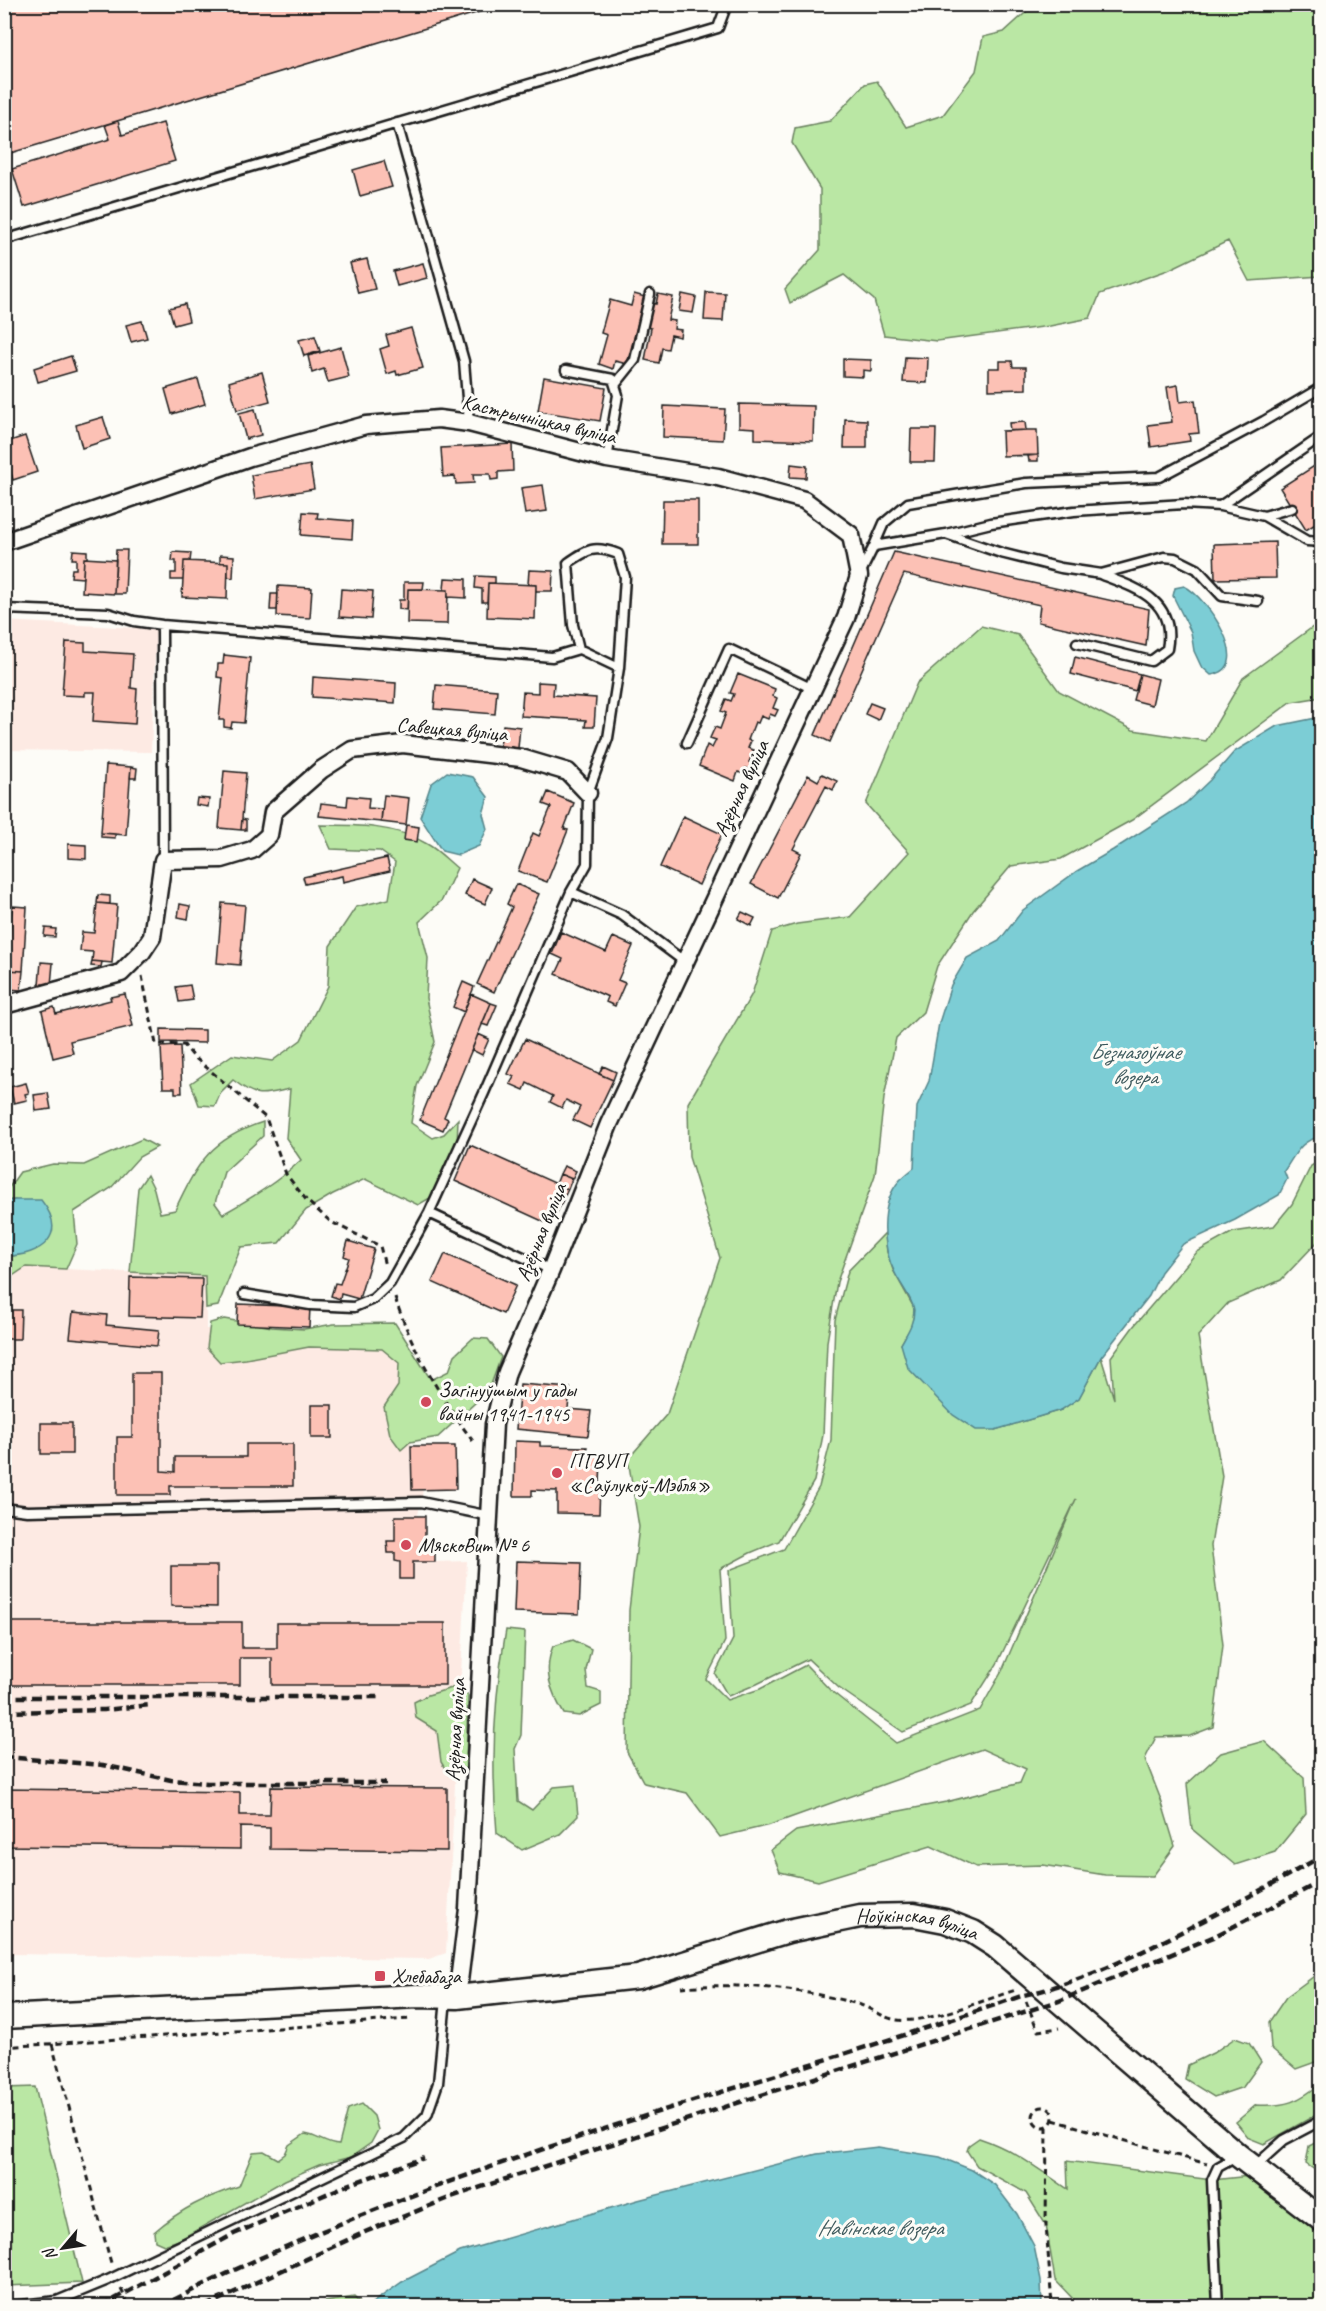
<svg xmlns="http://www.w3.org/2000/svg" width="1326" height="2311" viewBox="0 0 1326 2311" font-family="Caveat,sans-serif">
  <rect width="100%" height="100%" fill="#fdfcf7"/>
  <filter id="ink" filterUnits="userSpaceOnUse"><feTurbulence type="fractalNoise" baseFrequency=".0167" numOctaves="2"/><feDisplacementMap in="SourceGraphic" scale="12" xChannelSelector="R" yChannelSelector="G"/><feConvolveMatrix kernelMatrix="1 2 1 2 8 2 1 2 1" color-interpolation-filters="sRGB"/></filter>
  <g filter="url(#ink)">
    <path fill="#fdeae3" d="M4,621L156,629L151,752L5,750Z
      M26,1267L206,1276V1329L388,1333L400,1348L411,1446H455L456,1489L423,1490L418,1515L425,1516V1549H435V1562L467,1561L446,1953L429,1959L5,1954V1281Z"/>
    <path fill="#bae7a4" stroke="#6b8260" stroke-width="1.5" d="M1034,5H1321V276L1249,281L1228,241L1168,270L1100,294L1090,318L1050,326L937,341L884,335L874,300L844,275L790,303L785,289L820,250V189L792,143L795,128L830,121L865,84L877,81L906,127L943,115L976,71L983,37L1004,32Z
      M1321,621V697L1291,702L1132,820L1061,859L1011,866L973,911L937,966L923,1012L896,1038L884,1098L875,1175L837,1282L827,1342L823,1435L814,1481L779,1541L750,1553L720,1569L725,1641L706,1679L727,1700L760,1689L806,1665L830,1690L896,1743L980,1710L1002,1671L1076,1499L997,1664L971,1705L903,1732L839,1688L808,1659L757,1684L728,1696L715,1674L733,1639L729,1570L784,1549L819,1487L831,1440L835,1320L848,1271L885,1233L887,1252L893,1270L914,1308L913,1323L901,1344L995,1430L1061,1410L1079,1398L1101,1357L1114,1399L1111,1357L1133,1327L1197,1252L1233,1232L1274,1226L1292,1204L1311,1166L1321,1160V1238L1281,1280L1228,1303L1198,1336L1222,1476L1211,1546L1223,1645L1213,1727L1190,1736L1156,1737L1145,1759L1161,1800L1175,1846L1153,1876L1105,1875L1043,1865L976,1867L931,1846L818,1881L780,1872L771,1850L796,1831L946,1802L1020,1783L1026,1769L982,1749L770,1825L720,1837L687,1793L644,1783L627,1752L629,1610L639,1527L628,1459L667,1414L720,1258L689,1157L688,1103L752,994L772,931L797,924L850,917L909,852L866,804L917,683L981,626L1018,635L1059,691L1133,730L1206,741L1243,678Z
      M320,825C356,825 396,825 427,844C438,850 447,860 457,868L442,900L419,922L428,958L426,998L435,1042L417,1086L411,1123L433,1138L444,1134L458,1119L457,1146L430,1198L418,1205L365,1179L333,1194L306,1210L279,1243L241,1247L218,1306L206,1308L205,1276L130,1272L138,1188L147,1175L154,1189L160,1213L175,1210C197,1163 211,1139 263,1122V1136L224,1172L215,1203L223,1214C251,1198 278,1182 301,1160L286,1138L290,1089C261,1095 258,1099 233,1080L221,1092L215,1106L199,1105L191,1083L232,1055L272,1061L301,1040L328,986L330,946L356,907L389,899L395,862L380,851L331,849Z
      M142,1139L157,1147L139,1157L111,1188L74,1212L77,1244L66,1269L26,1267L5,1281V1256H14L15,1200L5,1201V1193L20,1172L53,1164L84,1165Z
      M224,1319L272,1327L304,1329L334,1324L395,1323L431,1380L449,1371L455,1355L473,1338L488,1339L501,1357L489,1390L438,1437L410,1442L401,1450L390,1435L384,1407L398,1386L399,1363L382,1349L309,1347L246,1359L220,1362L207,1348L210,1323Z
      M506,1630L525,1632L521,1735L515,1749L518,1801L532,1810L554,1787L575,1785L578,1816L560,1834L522,1850L497,1833C491,1766 494,1696 506,1630Z
      M573,1640L591,1649L586,1670L588,1688L601,1692V1705L579,1716L564,1714C550,1690 543,1672 553,1646Z
      M462,1685L468,1696L466,1768L449,1775L441,1762L437,1731L416,1718L414,1702L428,1695Z
      M1264,1741L1304,1778L1306,1814L1275,1852L1235,1865L1192,1829L1187,1784L1221,1753Z
      M1321,1971V2060L1296,2069L1271,2048L1269,2022L1286,1997Z
      M1235,2038L1249,2043L1261,2062L1243,2087L1214,2097L1185,2079L1188,2065L1213,2053Z
      M1321,2083V2112L1264,2144L1249,2138L1236,2122L1256,2105C1285,2107 1299,2102 1321,2083Z
      M35,2087L82,2283L5,2286V2088Z
      M362,2104L374,2116L378,2130L371,2143L351,2157L319,2165L285,2180L179,2240L164,2245L155,2241L154,2232C182,2208 204,2198 239,2186L253,2152L264,2151L278,2159L285,2154L289,2145L305,2134C318,2136 325,2144 339,2145L348,2109Z
      M979,2138C1015,2150 1038,2169 1068,2189L1067,2161L1212,2180L1250,2176L1321,2236V2306H1075V2301L1055,2280L1046,2225L1026,2193L977,2166L967,2151L969,2145Z
      M1321,2140V2174L1306,2164L1309,2146Z
      M354,2297L361,2304L357,2306H317L325,2302Z"/>
    <path fill="#7ccdd5" stroke="#56868b" stroke-width="1.5" d="M1184,586C1206,596 1257,669 1211,675L1201,666L1194,651L1191,632L1173,596L1175,588Z
      M1321,717V1138C1303,1136 1293,1158 1284,1171L1287,1179L1279,1195L1235,1220L1183,1244L1161,1272L1149,1296L1101,1357L1079,1398L1061,1410L995,1430H976L953,1415L908,1368L901,1344C907,1333 914,1323 914,1310C913,1299 900,1284 895,1273C882,1248 879,1203 900,1180C904,1176 909,1172 914,1168L917,1107L929,1081L939,1023L951,985L967,958L999,941L1023,910L1077,871L1113,850L1186,803L1210,780L1234,752L1277,726Z
      M447,772L473,777L488,797L483,814L487,829L479,846L458,855L442,851L420,817L431,784Z
      M15,1200H41C69,1235 42,1256 5,1256V1201Z
      M878,2147L940,2157L972,2170L995,2185L1017,2214L1034,2246L1041,2280L1042,2306H368L402,2282L460,2252L638,2200L817,2154Z"/>
    <path fill="#fcc1b5" stroke="#1c1c1c" stroke-width="1.5" d="M4,4H506L4,155Z
      M118,121L122,135L163,123L175,161L24,207L12,169L110,139L105,125Z
      M384,161L392,187L360,196L353,170Z
      M367,259L375,289L358,293L350,263Z
      M423,263L427,278L397,286L393,271Z
      M706,292L725,293L723,321L704,320Z
      M634,294L645,297L627,364L615,361L613,369L599,364L607,335L601,333L610,300L631,306Z
      M658,294L673,297L668,320L675,321L674,329L681,330L680,337L671,335L668,349L662,348L659,363L645,360L651,328L646,327L651,303L656,304Z
      M682,294L696,297L693,313L679,311Z
      M185,304L189,321L174,325L169,308Z
      M142,321L147,338L131,342L126,325Z
      M411,328L423,368L397,375L396,371L387,374L380,349L389,346L386,335Z
      M315,336L320,351L304,356L299,340Z
      M341,347L349,377L328,382L324,369L312,373L308,356Z
      M71,356L76,371L38,382L34,368Z
      M905,357L928,358L927,383L903,382Z
      M843,359L871,360V371L863,370V377L843,376Z
      M1000,361H1012L1013,367H1026V389L989,390V368H1000Z
      M262,372L270,401L237,410L229,382Z
      M544,377L606,388L600,421L538,411Z
      M198,379L205,404L172,414L165,389Z
      M1178,385L1180,402L1195,400L1199,433L1189,434L1190,441L1151,447L1148,425L1172,422L1167,387Z
      M739,404L814,406L813,441L755,439V428L739,427Z
      M664,406L725,409L723,440L663,437Z
      M255,409L261,435L246,439L239,413Z
      M103,417L110,439L82,448L76,425Z
      M845,419L867,420V448H844Z
      M1025,422L1026,430L1010,431L1009,423Z
      M911,429H936L935,462H910Z
      M1026,430H1037L1038,455L1003,456L1002,431Z
      M25,436L37,472L13,480L8,462L4,463V443Z
      M512,444L513,471L498,472V479L491,480L490,474H473L474,483L456,484L455,476L443,477L441,448Z
      M1038,455V461H1029L1028,456Z
      M1322,461V523L1320,521L1306,530L1280,488Z
      M791,464L807,466L806,478L790,477Z
      M310,465L314,489L255,499L251,475Z
      M543,485L547,511L525,514L521,488Z
      M663,500H698V544H662Z
      M303,512L318,513L317,518L353,521L352,539L301,535Z
      M1275,542L1276,578L1215,579L1214,544Z
      M73,550L87,551V558H84L83,578L71,577L72,569H76V559H72Z
      M116,550H127L125,594H114Z
      M173,552L191,553L190,561H184L183,580H171V573H176V561H172Z
      M894,552L1149,609L1146,646L1038,622L1040,605L904,574L830,742L815,735Z
      M220,555L234,556L233,578L228,577V563H220Z
      M84,558L116,560L114,594L82,592Z
      M184,561L228,563L227,599L182,597Z
      M529,570L553,571L552,591H536V585L528,584Z
      M476,576L495,577V583H488L487,602H482V589L475,588Z
      M445,578L466,579V598L448,597V590H444Z
      M404,582H424L423,589H408L407,610L399,609V600H404Z
      M488,583L536,585L535,619L487,617Z
      M278,586L312,588L310,618L277,616Z
      M341,589L373,591L371,619L339,617Z
      M408,589L448,590L447,624L407,623Z
      M271,594H278L277,610H270Z
      M66,642L85,643V651L133,654L131,688L137,689L135,724L93,721L95,692H85V696L62,695Z
      M224,655L250,658L244,723L232,722L231,728L224,727V720H219L223,678L217,677L218,664H223Z
      M1075,657L1140,674L1136,691L1071,674Z
      M738,674L775,689L773,696L777,698L773,708L778,710L775,716L770,714L768,719L761,716L758,723L755,722L748,740L751,741L748,748L754,750L749,762L754,764L752,770L746,768L744,774L738,772L735,781L699,766L707,745L712,748L716,740L710,738L715,727L720,729L726,713L721,711L726,699L731,701L734,694L730,693Z
      M1140,674L1158,679L1152,705L1133,700Z
      M313,677L396,683L395,703L312,697Z
      M538,682L554,683L553,695L596,698L594,727H585L586,720L521,716L523,692L538,693Z
      M436,685L497,690L495,714L434,709Z
      M870,703L883,708L878,720L865,714Z
      M503,725L520,727L518,748L500,746Z
      M106,765L131,767L126,835L101,833Z
      M131,767L137,768L136,778H130Z
      M224,771L246,773L241,830L219,828Z
      M822,774L837,781L833,790L826,786L793,849L801,853L778,898L751,884L808,775L818,781Z
      M548,792L574,803L564,829L568,830L547,882L518,871L533,833L539,836L551,807L543,804Z
      M384,795L409,798L406,825L381,822Z
      M348,796L369,798L368,808L382,809L381,822L319,816L321,803L347,806Z
      M197,798L209,799L208,807L196,805Z
      M683,816L722,834L699,885L660,867Z
      M242,819L246,820V830H241Z
      M406,825L419,827L417,842L404,840Z
      M101,833L115,834V838L101,837Z
      M68,844L86,845V859L68,858Z
      M387,858L390,871L343,882L342,876L305,884L303,877Z
      M472,879L492,888L485,904L465,895Z
      M516,884L539,894L494,992L477,984L512,907L507,904Z
      M98,895L110,896V904L97,903Z
      M97,903L117,905L112,963L92,961L93,952L80,951L82,932L94,933Z
      M222,903L245,905L240,965L217,963Z
      M180,904L190,906L188,919L178,917Z
      M12,906L27,907L23,971L7,970Z
      M742,912L755,918L751,926L738,919Z
      M45,928L56,929L55,937L44,936Z
      M561,932L606,952L613,937L633,946L618,980L625,983L615,1006L606,1002L608,997L556,974L563,959L552,954Z
      M92,961L102,962L101,967L91,966Z
      M41,962L53,963L51,985L39,984Z
      M7,970L23,971L21,990L6,989Z
      M463,982L474,987L464,1012L453,1007Z
      M190,985L193,1000L179,1002L176,987Z
      M125,994L133,1026L70,1041L73,1053L53,1058L42,1011L54,1007L56,1014L111,1000L110,997Z
      M471,994L491,1003L444,1117L448,1119L443,1130L420,1120Z
      M491,1003L497,1005L488,1026L482,1024Z
      M161,1029L205,1030V1043L161,1042Z
      M478,1034L489,1039L482,1055L472,1050Z
      M525,1039L613,1080L590,1128L573,1120L580,1107L566,1100L562,1108L550,1102L553,1096L527,1083L524,1090L510,1084L514,1077L508,1074Z
      M180,1046L182,1093H175V1088H163L161,1047Z
      M603,1066L616,1072L613,1080L599,1074Z
      M26,1083L29,1093L25,1094L27,1100L14,1103L10,1087Z
      M48,1093L51,1109L36,1111L34,1095Z
      M470,1145L568,1189L551,1225L455,1181Z
      M564,1166L576,1171L572,1179L560,1174Z
      M560,1174L572,1179L568,1189L556,1184Z
      M348,1241L374,1249L359,1299L341,1294L340,1299L331,1296L335,1283L340,1284L349,1258L344,1256Z
      M445,1254L516,1285L503,1314L432,1282Z
      M130,1277L202,1279L200,1318L129,1316Z
      M238,1304L310,1307L309,1327L237,1324Z
      M4,1310H21L20,1339H4Z
      M73,1312L107,1315L106,1325L159,1330L157,1346L70,1338Z
      M132,1373H161V1471L175,1472V1457H246V1444H293V1486H170V1495H117V1437H132Z
      M520,1384L570,1388L568,1409L591,1411L588,1436L516,1429Z
      M311,1405H332V1438H311Z
      M41,1423H72V1454H41Z
      M515,1441L540,1442V1446L587,1447V1455H601L599,1514L557,1513V1491L532,1490V1496H514Z
      M411,1446H455L456,1489L412,1490Z
      M395,1516H425V1549H435V1562H413V1579H400V1562L395,1561V1553H388L387,1541H395Z
      M516,1561L581,1563L579,1614L514,1612Z
      M171,1566H217V1607L171,1606Z
      M4,1622H242V1648H277V1623H445V1685H272V1658H240V1685H4Z
      M271,1787L447,1788V1851L270,1849V1828L240,1827V1849L4,1846V1789L240,1792V1815H270Z"/>
    <g fill="none" stroke-linecap="round" stroke-linejoin="round">
      <g stroke="#1c1c1c" stroke-width="13">
        <path id="lane" d="M397,123L464,361L469,423
          M4,240L718,28L727,4
          M566,370L613,379L618,395L607,459
          M615,385L635,360L650,294
          M1220,506L1264,516L1292,508
          M1264,516L1307,541L1322,542
          M946,534L991,523L1074,511L1184,504L1220,506L1322,436
          M874,546L884,523L908,503L1026,483L1159,477L1264,421L1322,387
          M861,572L874,546L946,534L1001,553L1061,568L1101,574L1164,557L1175,558L1197,569L1222,596L1258,601
          M4,609L108,613L134,621L162,625L552,657L579,649L619,668L608,738L588,793L587,864L571,892L484,1093L429,1213L390,1283L373,1299L354,1307L310,1305L244,1294
          M162,625L163,860
          M1077,643L1151,661L1167,649C1176,601 1139,589 1102,575
          M579,649L573,625L568,563C588,549 594,545 618,554L625,577L619,668
          M687,743L729,649L813,689
          M571,892L622,915L685,962
          M429,1213L551,1270
          M4,1508L27,1511L421,1502L490,1516
          M1254,2167L1284,2140L1322,2120
          M13,2306L57,2301L108,2280L404,2138L427,2115L438,2083L446,1999
          M1218,2306L1212,2180L1218,2167L1236,2157"/>
      </g>
      <g stroke="#1c1c1c" stroke-width="21">
        <path id="street" d="M4,542L250,457L366,425L439,419L469,423L607,459L718,477L804,500L851,535L859,576L846,618L609,1124L551,1270L507,1372L494,1424L468,1909L457,1997
          M4,1005L121,973L142,952L152,937L163,860L222,859L252,850L269,835L273,812L321,770L352,750L403,744L521,758L568,772L588,793"/>
      </g>
      <g stroke="#1c1c1c" stroke-width="27">
        <g id="secondary">
          <path id="s1" d="M4,2017L417,1996L457,1997L638,1977L788,1931L860,1916L914,1915L945,1921L973,1932L995,1946L1239,2156L1322,2220"/>
        </g>
      </g>
      <path stroke="#1c1c1c" stroke-width="3" stroke-dasharray="6 4.5" stroke-linecap="butt" d="M142,976L156,1044L184,1045L193,1056L266,1118L286,1174L307,1201L331,1222L380,1246L385,1266
        M395,1298C413,1352 441,1398 475,1444
        M681,1987C739,1983 798,1988 854,2003C869,2006 882,2018 897,2020C927,2024 986,1999 1016,1990
        M1026,2001L1038,2031L1059,2028
        M52,2044L111,2263
        M4,2047L410,2019
        M1033 2117a10 10 0 1 1 20 0a10 10 0 1 1-20 0Z
        M1053,2120L1207,2164
        M1047,2127L1046,2225L1052,2306
        M121,2289L129,2306"/>
      <use href="#lane" stroke="#fdfcf7" stroke-width="8"/>
      <use href="#street" stroke="#fdfcf7" stroke-width="16"/>
      <use href="#secondary" stroke="#fdfcf7" stroke-width="22"/>
      <path stroke="#1c1c1c" stroke-width="4.5" stroke-dasharray="9 4.5" stroke-linecap="butt" d="M4,1697H379
        M4,1712L104,1710L151,1705
        M4,1757L103,1765L171,1780L207,1783H386
        M102,2306L234,2234L345,2186L424,2158
        M162,2306C433,2164 736,2095 1024,1995C1082,1982 1137,1955 1189,1928C1234,1905 1278,1881 1322,1856
        M205,2306L365,2232L454,2196L783,2088L1059,2001L1215,1936L1322,1881"/>
    </g>
  </g>
  <g fill="#d1495b" stroke="#fdfcf7" stroke-width="2">
    <circle cx="426" cy="1402" r="6"/>
    <circle cx="557" cy="1473" r="6"/>
    <circle cx="406" cy="1545" r="6"/>
    <rect x="374" y="1970" width="12" height="12" rx="3"/>
  </g>
  <g text-anchor="middle" dominant-baseline="central" stroke-width="6" stroke-linejoin="round" paint-order="stroke">
    <g font-size="21" fill="#1c1c1c" stroke="#fdfcf7">
      <text transform="translate(539 419) rotate(13)">Кастрычніцкая вуліца</text>
      <text transform="translate(452 729) rotate(5)">Савецкая вуліца</text>
      <text transform="translate(741 788) rotate(-65)">Азёрная вуліца</text>
      <text transform="translate(541 1232) rotate(-68)">Азёрная вуліца</text>
      <text transform="translate(455 1730) rotate(-87)">Азёрная вуліца</text>
      <text stroke="none"><textPath href="#s1" startOffset="924">Ноўкінская вуліца</textPath></text>
    </g>
    <g font-size="21" fill="#1c1c1c" stroke="#fdfcf7" text-anchor="start">
      <text x="438" y="1390">Загінуўшым у гады<tspan x="438" dy="24">вайны 1941-1945</tspan></text>
      <text x="569" y="1461">ПГВУП<tspan x="569" dy="24">«Саўлукоў-Мэбля»</tspan></text>
      <text x="418" y="1545">МяскоВит № 6</text>
      <text x="392" y="1976">Хлебабаза</text>
    </g>
    <g font-size="22" font-style="italic" fill="#3e5a5d" stroke="#fdfcf7">
      <text x="1135" y="1052">Безназоўнае<tspan x="1135" dy="25">возера</tspan></text>
      <text x="880" y="2228">Навінскае возера</text>
    </g>
  </g>
  <rect width="1326" height="2311" fill="none" stroke="#fdfcf7" stroke-width="24"/>
  <rect x="12" y="12" width="1302" height="2287" fill="none" stroke="#1c1c1c" stroke-width="2" filter="url(#ink)"/>
  <g transform="translate(63 2248) rotate(241)" stroke="#fdfcf7" stroke-width="4.5" paint-order="stroke">
  <path d="M0-4.5L10 22L0 15L-10 22Z" fill="#1c1c1c"/>
  <text y="-9" font-size="16" font-weight="bold" text-anchor="middle" fill="#1c1c1c">N</text>
  </g>
</svg>
